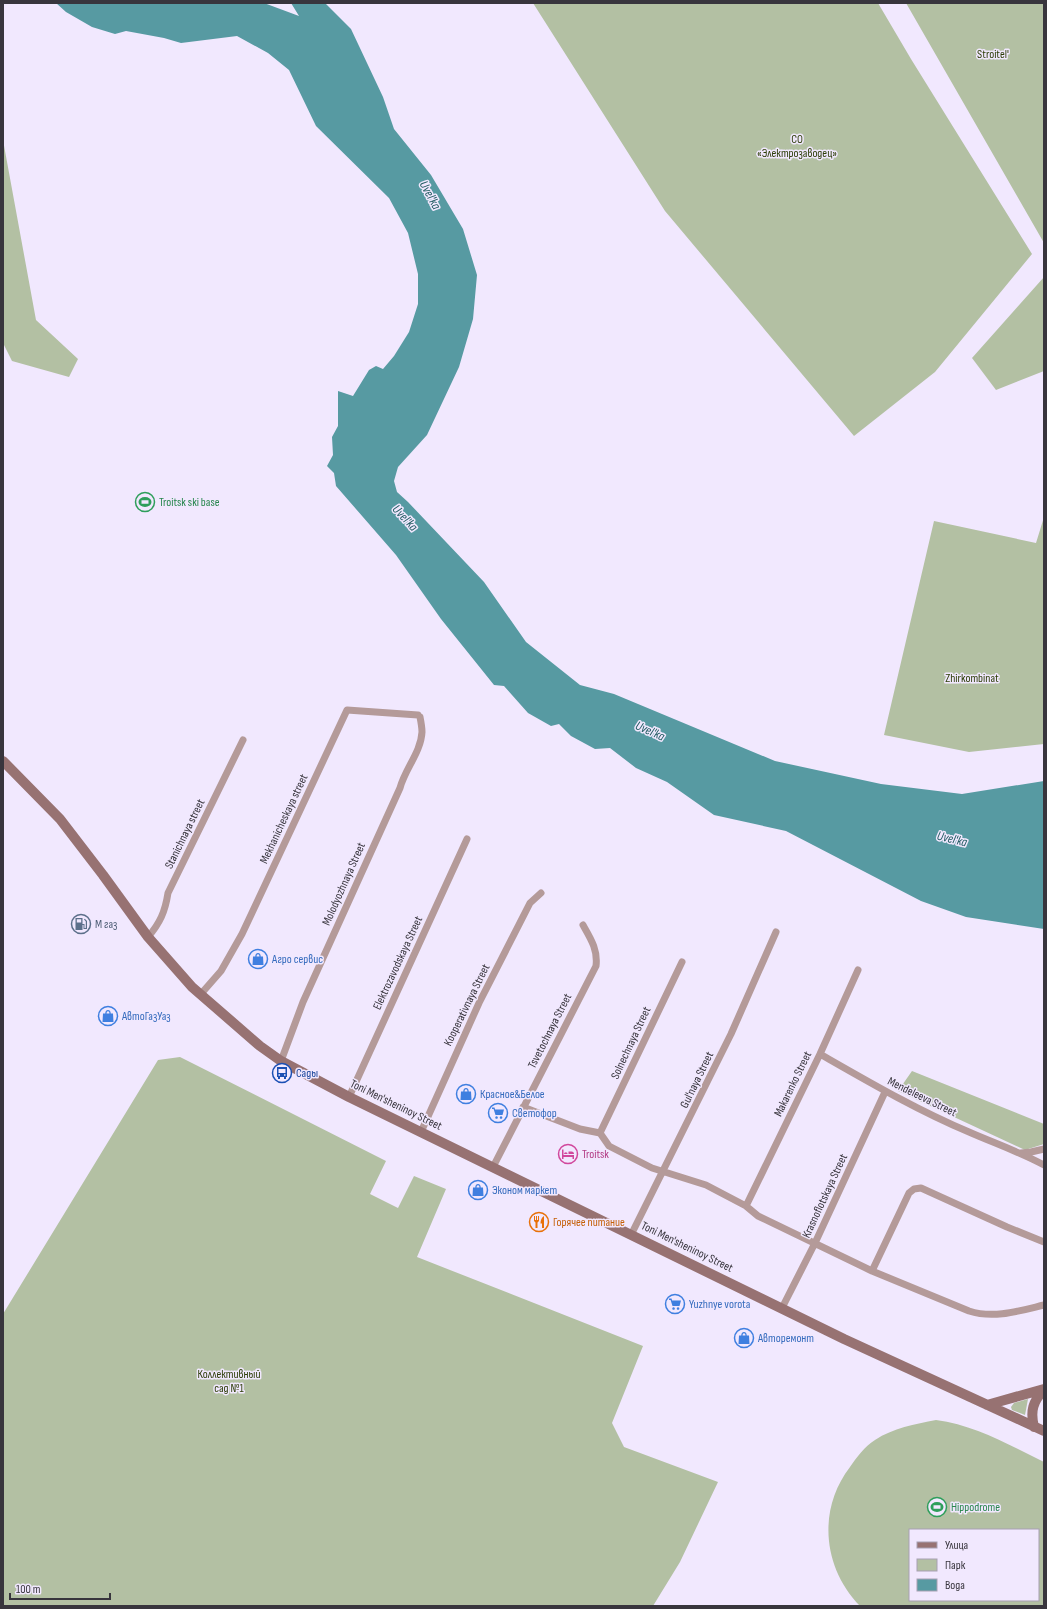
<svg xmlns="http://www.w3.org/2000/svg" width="1047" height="1609" viewBox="0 0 1047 1609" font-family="'Sofia Sans Condensed',sans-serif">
  <rect width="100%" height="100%" fill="#f1e8fe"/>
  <path fill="#b3c0a3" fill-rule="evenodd" d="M533,3H878L911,59L1032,254L935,372L854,436L665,211Z
    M906,3H1044V243Z
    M3,140L36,320L78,359L69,377L12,361L3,343Z
    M1044,277V371L996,390L972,358Z
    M1044,517V744L969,752L884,735L934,521L1036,543Z
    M180,1057L386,1161L370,1194L398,1208L414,1176L446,1189L417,1257L643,1346L612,1423L624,1447L718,1482L680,1562L653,1606H3V1314L158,1060Z
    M912,1071L1044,1124V1144L1025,1150L898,1091Z
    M1028,1399L1025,1415L1012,1410L1011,1407L1014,1403Z
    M936,1420C975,1425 1009,1445 1044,1462V1606H860C823,1568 817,1510 850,1467C857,1457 864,1447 875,1440C893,1428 915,1424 936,1420ZM910,1530H1038V1600H910Z"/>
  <path fill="#579aa2" d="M56,3H264L299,16L291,3H325L351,29L383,97L394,129L431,175L463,229L477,275L473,319L459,367L427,435L398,467L394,481L397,492L408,502L484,582L526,642L580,685L614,694L775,761L881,784L962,794L1044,781V929L966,917L921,901L786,831L714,815L667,782L636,768L610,748L595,749L571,736L559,724L551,726L528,713L504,686L494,685L441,619L396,555L336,486L334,473L327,466L333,455L332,437L338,426V391L353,396L369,370L376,366L383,369L394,356L409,332L418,304V274L408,233L389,198L316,126L289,70L268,53L237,36L181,43L164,38L126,31L115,34L92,27L66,12Z"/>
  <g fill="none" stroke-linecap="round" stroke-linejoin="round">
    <path stroke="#b49a99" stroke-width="7" d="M148,937C160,923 165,912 168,893L243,740
      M200,995L221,971L242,934L347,710L418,715
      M820,1054C869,1082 917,1110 969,1132C994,1143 1020,1152 1044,1165
      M281,1061L303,1002L400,788C405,769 421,752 422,732C422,727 421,722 420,717
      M349,1097L467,839
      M523,1107L580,1129L600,1133L609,1146L652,1168L706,1185L746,1206L758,1216L872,1271L969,1311C994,1319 1019,1311 1044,1305
      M421,1132L479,1003L530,903L541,893
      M600,1133L682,962
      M1021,1153L1031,1152L1044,1149
      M493,1167L596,966C598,950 591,939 583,925
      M746,1206L820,1054L858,970
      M631,1235L731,1034L776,932
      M872,1271L909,1193L914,1189L921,1188L1007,1227L1044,1242
      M782,1308L815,1243L885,1092"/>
    <path stroke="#977272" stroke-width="10" d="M3,761L60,819L103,875L148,937L192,987L260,1046L281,1061L349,1097L844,1339L1044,1431
      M987,1405L1044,1389
      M1034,1427C1030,1411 1033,1401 1044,1390"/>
  </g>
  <defs>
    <g id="stadium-ring" transform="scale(1)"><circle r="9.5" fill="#f1e8fe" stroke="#2e9e5b" stroke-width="1.5"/><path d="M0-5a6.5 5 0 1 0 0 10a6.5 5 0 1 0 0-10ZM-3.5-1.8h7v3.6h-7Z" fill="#2e9e5b"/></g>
    <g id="fuel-ring" transform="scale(1)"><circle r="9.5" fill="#f1e8fe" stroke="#5c6f8a" stroke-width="1.5"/><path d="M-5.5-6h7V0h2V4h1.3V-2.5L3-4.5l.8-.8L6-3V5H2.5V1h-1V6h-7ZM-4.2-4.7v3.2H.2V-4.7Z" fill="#5c6f8a"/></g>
    <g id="shop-ring" transform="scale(1)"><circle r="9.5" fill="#f1e8fe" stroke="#3f7fe0" stroke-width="1.5"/><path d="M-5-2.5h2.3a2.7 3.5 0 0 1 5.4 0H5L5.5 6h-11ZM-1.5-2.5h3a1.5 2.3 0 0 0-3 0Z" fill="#3f7fe0"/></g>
    <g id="bus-ring" transform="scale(1)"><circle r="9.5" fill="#f1e8fe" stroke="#1a4fb4" stroke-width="1.5"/><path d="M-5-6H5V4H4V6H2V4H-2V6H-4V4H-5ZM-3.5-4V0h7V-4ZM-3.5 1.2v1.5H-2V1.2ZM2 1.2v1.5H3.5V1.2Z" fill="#1a4fb4"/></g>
    <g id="supermarket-ring" transform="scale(1)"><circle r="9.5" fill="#f1e8fe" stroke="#3f7fe0" stroke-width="1.5"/><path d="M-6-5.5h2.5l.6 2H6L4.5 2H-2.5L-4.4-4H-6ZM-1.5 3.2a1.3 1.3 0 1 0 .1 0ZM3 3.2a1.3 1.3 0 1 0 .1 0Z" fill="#3f7fe0"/></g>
    <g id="hotel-ring" transform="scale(1)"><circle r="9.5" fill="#f1e8fe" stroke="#d1479c" stroke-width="1.5"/><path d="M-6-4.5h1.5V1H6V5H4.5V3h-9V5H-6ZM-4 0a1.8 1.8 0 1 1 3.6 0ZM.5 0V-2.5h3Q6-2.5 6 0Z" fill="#d1479c"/></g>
    <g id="restaurant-ring" transform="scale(1)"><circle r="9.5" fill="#f1e8fe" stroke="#e8710a" stroke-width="1.5"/><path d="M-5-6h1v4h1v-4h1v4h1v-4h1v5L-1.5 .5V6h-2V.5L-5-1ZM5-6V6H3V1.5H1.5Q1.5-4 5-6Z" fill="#e8710a"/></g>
  </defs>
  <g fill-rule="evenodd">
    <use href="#stadium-ring" x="145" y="502"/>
    <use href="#fuel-ring" x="81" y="924"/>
    <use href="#shop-ring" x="258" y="959"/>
    <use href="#shop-ring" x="108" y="1016"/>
    <use href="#bus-ring" x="282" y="1073"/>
    <use href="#shop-ring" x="466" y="1094"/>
    <use href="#supermarket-ring" x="498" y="1113"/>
    <use href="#hotel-ring" x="568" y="1154"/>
    <use href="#shop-ring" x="478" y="1190"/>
    <use href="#restaurant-ring" x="539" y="1222"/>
    <use href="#supermarket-ring" x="675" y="1304"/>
    <use href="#shop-ring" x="744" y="1338"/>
    <use href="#stadium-ring" x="937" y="1507"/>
  </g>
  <g text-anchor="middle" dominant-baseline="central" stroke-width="3" stroke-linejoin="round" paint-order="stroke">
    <g font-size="12" fill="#2c3d06" stroke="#f1e8fe">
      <text x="993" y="54">Stroitel'</text>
      <text x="797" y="139">СО<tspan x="797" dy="14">«Электрозаводец»</tspan></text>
      <text x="972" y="678">Zhirkombinat</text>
      <text x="229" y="1374">Коллективный<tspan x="229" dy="14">сад №1</tspan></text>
    </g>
    <g font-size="12" fill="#27864d" stroke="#f1e8fe" text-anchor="start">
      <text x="159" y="502">Troitsk ski base</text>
      <text x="951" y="1507">Hippodrome</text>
    </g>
    <g font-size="12" fill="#38353d" stroke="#f1e8fe">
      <text transform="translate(284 819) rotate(-65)">Mekhanicheskaya street</text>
      <text transform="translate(185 834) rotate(-64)">Stanichnaya street</text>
      <text transform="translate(344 884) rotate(-66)">Molodyozhnaya Street</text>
      <text transform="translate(398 963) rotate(-65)">Elektrozavodskaya Street</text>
      <text transform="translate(467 1005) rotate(-64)">Kooperativnaya Street</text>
      <text transform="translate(550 1031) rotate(-63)">Tsvetochnaya Street</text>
      <text transform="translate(631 1043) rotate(-65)">Solnechnaya Street</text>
      <text transform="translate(697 1080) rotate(-64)">Gul'naya Street</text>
      <text transform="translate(793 1084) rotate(-64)">Makarenko Street</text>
      <text transform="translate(922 1097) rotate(26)">Mendeleeva Street</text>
      <text transform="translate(396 1105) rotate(26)">Toni Men'sheninoy Street</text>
      <text transform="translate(825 1196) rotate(-65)">Krasnoflotskaya Street</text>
      <text transform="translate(687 1247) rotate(26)">Toni Men'sheninoy Street</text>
    </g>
    <g font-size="12" fill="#4e5e75" stroke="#f1e8fe" text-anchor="start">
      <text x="95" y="924">М газ</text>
    </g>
    <g font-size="12" fill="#366cbe" stroke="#f1e8fe" text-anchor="start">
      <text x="272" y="959">Агро сервис</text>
      <text x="122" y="1016">АвтоГазУаз</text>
      <text x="480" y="1094">Красное&amp;Белое</text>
      <text x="512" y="1113">Светофор</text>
      <text x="492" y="1190">Эконом маркет</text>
      <text x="689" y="1304">Yuzhnye vorota</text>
      <text x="758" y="1338">Авторемонт</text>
    </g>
    <g font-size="12" fill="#164399" stroke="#f1e8fe" text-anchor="start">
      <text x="296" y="1073">Сады</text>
    </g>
    <g font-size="12" fill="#b23c85" stroke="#f1e8fe" text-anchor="start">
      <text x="582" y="1154">Troitsk</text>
    </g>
    <g font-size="12" fill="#c56008" stroke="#f1e8fe" text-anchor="start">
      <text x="553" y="1222">Горячее питание</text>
    </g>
    <g font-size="13" font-style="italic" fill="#215b61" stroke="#f1e8fe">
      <text transform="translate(430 195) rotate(61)">Uvel'ka</text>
      <text transform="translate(405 518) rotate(47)">Uvel'ka</text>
      <text transform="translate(650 731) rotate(24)">Uvel'ka</text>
      <text transform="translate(952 839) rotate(14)">Uvel'ka</text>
    </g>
  </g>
  <rect width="1047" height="1609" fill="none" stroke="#38353d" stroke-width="8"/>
  <rect x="909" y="1529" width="130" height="72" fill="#f1e8fe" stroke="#a7a0b1"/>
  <rect x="917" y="1542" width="20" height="6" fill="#977272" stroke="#a7a0b1"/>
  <text x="945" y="1549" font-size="12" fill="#38353d">Улица</text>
  <rect x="917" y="1559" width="20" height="12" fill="#b3c0a3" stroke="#a7a0b1"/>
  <text x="945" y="1569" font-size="12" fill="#38353d">Парк</text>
  <rect x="917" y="1579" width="20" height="12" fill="#579aa2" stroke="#a7a0b1"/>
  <text x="945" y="1589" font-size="12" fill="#38353d">Вода</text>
  <path d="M10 1593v6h100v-6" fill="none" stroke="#38353d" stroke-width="2"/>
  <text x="16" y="1593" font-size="12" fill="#38353d" stroke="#f1e8fe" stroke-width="3" paint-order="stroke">100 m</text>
</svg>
